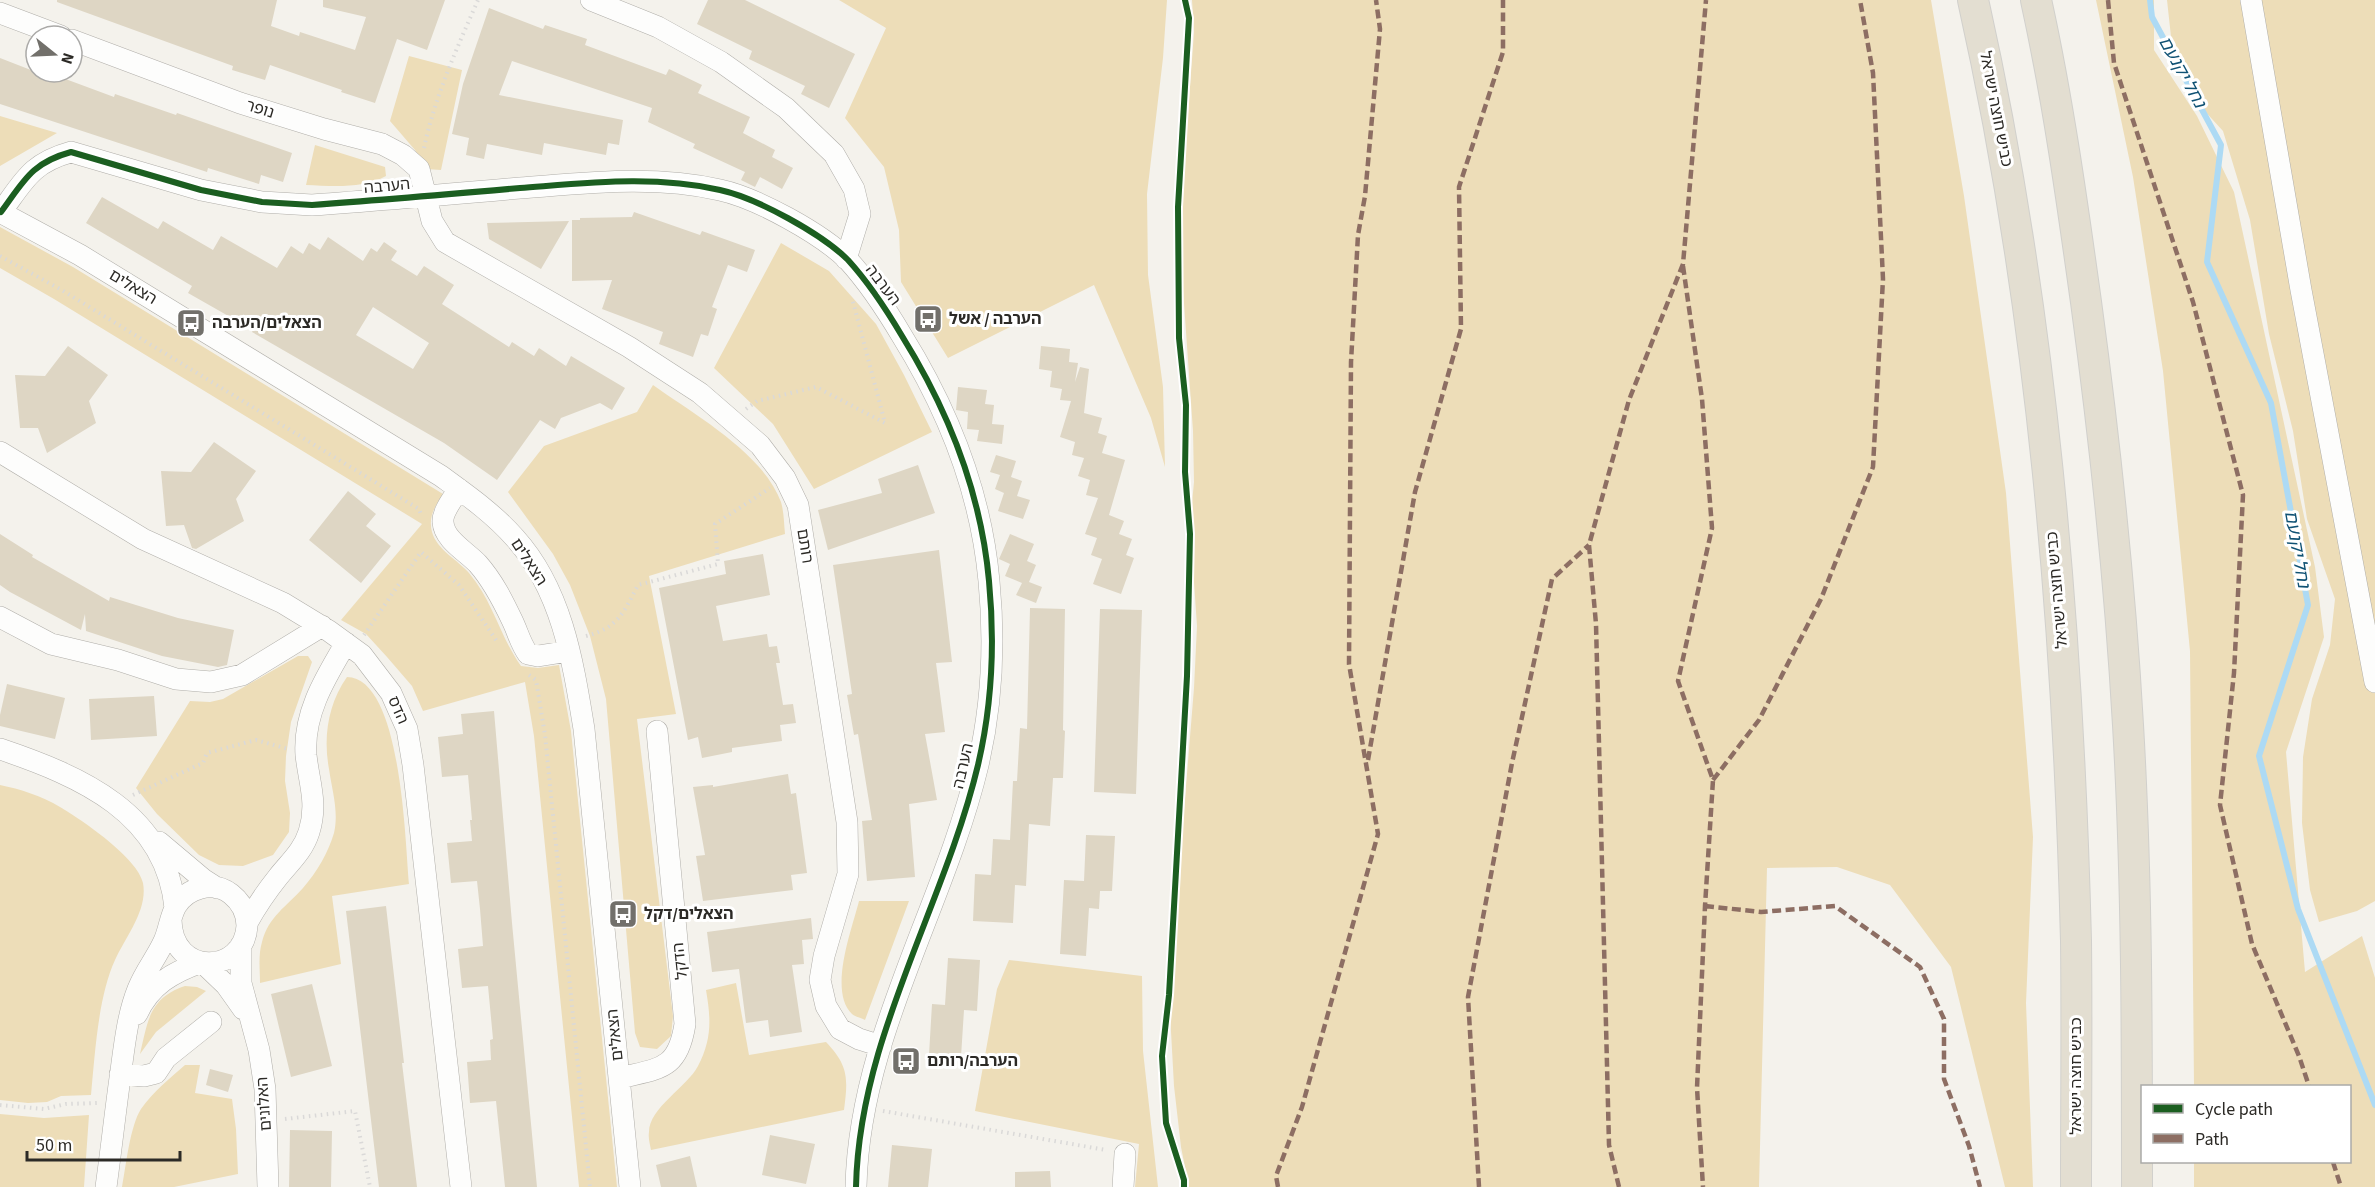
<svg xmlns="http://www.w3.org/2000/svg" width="2375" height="1187" viewBox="0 0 2375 1187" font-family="'Source Sans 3','Noto Sans Hebrew',sans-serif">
  <rect width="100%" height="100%" fill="#f4f2ec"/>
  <path fill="#edddb8" d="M839,0H1167L1163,58L1147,194L1148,275L1163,387L1165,467L1151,418L1094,285L948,358L901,282L899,230L884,167L845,118L886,28Z
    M1192,0H1931L1964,196L2006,493L2033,837L2026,1003L2033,1187H2005L1951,967L1890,885L1837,867L1767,868L1759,1187H1189L1181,1147L1174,1086L1169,995L1194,688L1197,626L1190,524L1194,482L1193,431L1181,261L1182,195L1194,32Z
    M2096,0H2154V50L2197,116L2234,192L2315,567L2324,637L2286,752L2305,972L2362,936L2375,978V1187H2194V1162H2350V1086H2194L2190,651L2163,371L2133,177Z
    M2167,0H2375V901L2357,911L2319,922L2310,890L2302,823L2303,757L2312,699L2330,645L2335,599L2307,519L2293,431L2269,334L2250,220L2223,131L2191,96L2173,55Z
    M409,56L462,70L441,170L426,169L415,150L390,121Z
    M0,116L57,133L0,166Z
    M315,145L385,167L386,176C363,189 332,186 306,185Z
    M0,227L73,267L443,494C435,507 428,516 432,532C437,550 458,560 469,573C493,601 500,637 521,666L538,668L559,665L571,731L617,1187H579L534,736L525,682L423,711L412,686L387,657L366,634L341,620L422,524L54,299L0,268Z
    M781,243L829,271L876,324L904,375L932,432L814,489L773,424L714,368Z
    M653,385C695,415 763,453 781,502C784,512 784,524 785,534L649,576L676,714L637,719L673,1016L671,1036L657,1049L640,1047L635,1033L606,699L590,636L570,585L553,554L508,492L544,446L637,412Z
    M298,656H308L312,662L291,722L286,756L285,781L290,813L289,832L273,855L243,866L219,865L199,855L157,814L136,788L190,701L210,702L223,699Z
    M347,677C402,678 405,843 409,884L332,896L341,964L260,983C260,970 258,955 262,942C268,917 287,906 303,888C317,872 328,853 334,833C339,812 332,790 329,769C323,737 328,704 347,677Z
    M0,785C20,789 42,796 60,807C82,820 138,858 143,883C148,910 126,936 115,960C98,997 95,1054 91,1095L61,1096L47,1102L28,1103L0,1100Z
    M859,901H909L865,1020C862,1018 855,1017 852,1014C828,991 852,929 859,901Z
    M1009,960L1142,976L1143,1051L1158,1187H1135L1139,1144L975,1111L997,989Z
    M736,983L749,1055L826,1042C849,1066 848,1079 844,1110L651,1150C650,1144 648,1138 649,1132C649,1108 687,1087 698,1066C712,1039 711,1019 706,990Z
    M185,986L197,987L206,991L156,1032L140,1054C148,1021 149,998 185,986Z
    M185,1065H200L195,1093L232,1099L236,1129L238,1174L174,1187H122C126,1166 130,1126 141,1109C153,1092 170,1078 185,1065Z
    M0,1114L44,1118L89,1115L84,1187H0Z"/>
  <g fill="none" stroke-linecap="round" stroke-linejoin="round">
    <path stroke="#addaf4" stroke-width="6" d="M2150,0L2152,17L2221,145L2207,262L2271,403L2308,605L2259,756L2298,909L2375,1105"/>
  </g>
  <path fill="#ded6c4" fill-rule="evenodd" d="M57,0H277L271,26L299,36L300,32L355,50L366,17L323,7V0H445L427,50L397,39L375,103L341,92L342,90L270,65L265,80L232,70L233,66L57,2Z
    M708,0H745L855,54L829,108L801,94L805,86L749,59L752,51L697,24Z
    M489,8L543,29L545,25L587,39L585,45L666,75L669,69L702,85L698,93L750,117L743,133L775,150L772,157L793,168L782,189L760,177L755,187L741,180L745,172L693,148L695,144L648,122L652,108L512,61L499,95L623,120L619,145L608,143L606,155L544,143L542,155L487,144L484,159L466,155L469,138L452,134L463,84Z
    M0,58L36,72L52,74L114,97L115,94L176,115L177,113L292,153L283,182L261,175L259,184L208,168L207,172L0,104Z
    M102,197L158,229L163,221L213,250L221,236L277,268L291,246L303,254L309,243L320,250L328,237L363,261L371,248L377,252L384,242L397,251L391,260L417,276L424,266L454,285L442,304L509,347L512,342L534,356L539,348L566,366L571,356L625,388L612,410L600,403L561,418L555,429L540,420L497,480L444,443L252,332L253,330L188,293L192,286L86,223ZM373,307L429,343L413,369L356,335Z
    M634,212L700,235L702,231L755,250L747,272L728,265L712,307L717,309L708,336L701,334L693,357L659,344L663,332L602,309L612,280L572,281V220H580V218L632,217Z
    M569,221L541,269L489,239L487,223Z
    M68,346L108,375L89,401L96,423L47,453L38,428H20L15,375L45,376Z
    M1041,346L1070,349L1069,362L1078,363L1075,382L1080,367L1089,369L1084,413L1102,418L1098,433L1107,436L1102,453L1125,460L1109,515L1124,521L1119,534L1132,539L1126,555L1134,558L1121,594L1093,584L1102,559L1091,555L1097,538L1085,534L1098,498L1086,495L1090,480L1078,476L1084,458L1072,455L1075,442L1060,437L1071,401L1060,400L1062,389L1050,387L1052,371L1039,369Z
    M958,387L987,390L985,404L994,405L992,424L1004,425L1002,444L977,441L979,430L967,429L968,412L956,410Z
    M214,442L256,471L236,499L244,521L196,549L192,548L184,525L166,526L161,471L191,472Z
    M996,455L1016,461L1011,477L1022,481L1017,496L1030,500L1023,519L998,511L1004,493L995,489L1000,475L990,472Z
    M918,465L935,513L828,550L818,510L882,493L878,479Z
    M348,491L376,514L366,526L391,546L361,583L309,540Z
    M0,534L33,555L32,557L109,601L110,597L178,618L234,630L227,665L218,667L162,656L86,631L85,614L81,630L10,592L0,585Z
    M1010,534L1034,544L1027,561L1036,565L1029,582L1042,587L1036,603L1016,595L1022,583L1005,576L1010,564L999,559Z
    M939,550L952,662L936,663L945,732L925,734L937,800L909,804L915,877L867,881L862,821L872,820L858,734L854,735L847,695L852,694L833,565Z
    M763,554L770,595L716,606L723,641L767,634L769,647L777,646L780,663H776L783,705L793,704L796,723L780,725L782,741L732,748V752L702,758L698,737L688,740L659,588L726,574L724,561Z
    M1030,608L1065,609L1063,730L1065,731L1063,778H1053L1050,826L1029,824L1026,886L1015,885L1013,923L973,921L975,874L991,875L993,839L1010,840L1013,781H1017L1020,728L1027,729Z
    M1100,609L1142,610L1136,794L1094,792Z
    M7,684L65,698L55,739L0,726V715Z
    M154,696L157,736L91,740L89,699Z
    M494,711L512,923L537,1187H505L496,1101L470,1103L467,1062L491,1060L490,1040L493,1039L488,986L462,988L458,949L483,946L480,909L477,881L451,883L447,843L472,841L470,820H472L468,775L442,777L438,737L463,734L461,714Z
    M788,774L791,794L796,793L807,873L791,875L793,890L703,901L696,856L705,855L693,787L713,785V787Z
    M1086,835L1115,836L1112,891H1100L1099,909L1089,908L1086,956L1060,954L1064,880L1084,881Z
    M386,906L404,1063H402L417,1187H379L346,911Z
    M811,918L813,939L802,940L804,964L792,965L802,1032L770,1037L768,1020L746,1023L739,969L712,972L707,932Z
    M948,958L980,960L977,1011L964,1010L961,1057L929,1055L932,1004L945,1005Z
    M312,984L332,1066L291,1077L271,994Z
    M210,1069L233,1075L228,1092L206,1085Z
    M290,1130L332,1131L331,1187H289Z
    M770,1135L815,1144L806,1184L762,1175Z
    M892,1145L932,1149L928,1187H888Z
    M690,1156L697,1187H661L656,1165Z
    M1050,1171L1051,1187H1015V1172Z"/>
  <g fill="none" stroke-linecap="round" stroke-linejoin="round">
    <g stroke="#b0aea9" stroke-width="22">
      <path id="minor" d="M591,0L658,27L721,62L786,108L834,154L854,189L860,214L846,259
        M2251,0L2301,290L2375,682
        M0,13L61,36
        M72,40L240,103L324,129L382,144L403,155L419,169L432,221L445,242L629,347L700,393L760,445L785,478L798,505L847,822L848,874L824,956L820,980L826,1006L840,1029L859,1039L881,1046
        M0,212L80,255L441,476C467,495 493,513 515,538C562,590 573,662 584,729L630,1187
        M1,212C24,181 31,163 71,152L201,190L262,202L312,205C382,200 451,194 520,188C587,183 654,175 720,190C757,198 822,234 848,260C869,283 886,309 902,336C948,410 981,493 989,581C995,643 992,705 978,765C944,907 859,1038 856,1187
        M0,452L143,539L283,603L329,631L362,655L391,693L407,729L413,765L461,1187
        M459,489C454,497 442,512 443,522C444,540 467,552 478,564C493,581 503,601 512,620C518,632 520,643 528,654L538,656L569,651
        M0,617L51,644L118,660L176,679L211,682L242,675L322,626
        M0,749C80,776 166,813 175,908
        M159,842L203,879L217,888
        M247,923C256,907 266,892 278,877C290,862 303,851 309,832C318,803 309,783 306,755C303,713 326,677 346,643
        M241,945V983L259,1050L265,1089L268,1187
        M137,1014C150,985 173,972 202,962L226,985L243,1009
        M120,1074L144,1076L156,1073L166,1058L211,1022
        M620,1078C660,1068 678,1070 685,1024L657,731
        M106,1187C111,1151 115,1114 120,1078C124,1049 127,1016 138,989C145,971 157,957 164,941C169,930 170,917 176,906C187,888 213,880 231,894C241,902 247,913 247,926C244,975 172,977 171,920
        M1123,1187L1125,1154"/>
    </g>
    <g stroke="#d1d0cc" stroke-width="32">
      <path id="highway" d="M1973,0C2042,308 2068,626 2076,941C2077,1023 2076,1105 2076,1187
        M2036,0C2058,100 2072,201 2086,302C2105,442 2120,584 2128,725C2137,879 2137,1033 2137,1187"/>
    </g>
    <path stroke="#dad9d8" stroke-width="4" stroke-dasharray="1.5 4.5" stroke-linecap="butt" d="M424,148C435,96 457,48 478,0
      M0,256L60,289L419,509L422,517
      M746,409L757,401L816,387L885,423L852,298
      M364,635L421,552L459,585L498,643
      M586,636C618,628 624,612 638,585L718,564L715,524L770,488
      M529,675L536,680L545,735L590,1187
      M133,795L203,763L207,753L256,740L288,749
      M0,1105L44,1109L66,1104L98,1103
      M883,1111L1106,1150
      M285,1119L355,1111L370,1187"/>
    <use href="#minor" stroke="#fdfdfc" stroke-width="21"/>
    <use href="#highway" stroke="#e3ded1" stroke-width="30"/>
    <path stroke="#8d6e63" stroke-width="4.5" stroke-dasharray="9 4.5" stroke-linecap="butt" d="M2108,0L2114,63L2193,302L2243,495L2234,673L2220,805L2252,944L2299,1056L2309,1086
      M1683,266L1702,399L1712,528L1678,681L1713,780L1705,906L1697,1088L1703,1187
      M1368,760L1415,492L1461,329L1459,187L1503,52V0
      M1713,780L1759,720L1821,599L1873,467L1883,279L1873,73L1860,0
      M1705,906L1761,912L1835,906L1920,967L1944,1019V1079L1969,1146L1980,1187
      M2333,1162L2341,1187
      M1278,1187L1276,1176L1302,1107L1378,834L1349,664L1351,362L1358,235L1365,196L1380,29L1376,0
      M1479,1187L1468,997L1512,763L1552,579L1589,545
      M1619,1187L1609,1145L1596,624L1589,545L1629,400L1683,264L1706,0"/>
    <g stroke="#fff" stroke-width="10">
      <path id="cycleway" d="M1,212C24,181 31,163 71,152L201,190L262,202L312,205C382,200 451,194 520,188C587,183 654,175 720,190C757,198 822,234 848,260C869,283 886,309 902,336C948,410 981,493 989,581C995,643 992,705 978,765C944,907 859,1038 856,1187
        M1184,1187V1180L1166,1123L1162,1056L1169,995L1187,676L1190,534L1185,472L1186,405L1179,338L1178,207L1189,18L1185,0"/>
    </g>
    <use href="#cycleway" stroke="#1b5e20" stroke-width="6"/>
  </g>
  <defs>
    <g id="bus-square" transform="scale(1.5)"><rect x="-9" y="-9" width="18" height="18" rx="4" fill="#72706b" stroke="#fff"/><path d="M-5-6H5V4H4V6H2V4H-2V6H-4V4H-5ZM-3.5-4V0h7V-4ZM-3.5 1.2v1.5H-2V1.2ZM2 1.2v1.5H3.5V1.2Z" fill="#fff"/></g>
  </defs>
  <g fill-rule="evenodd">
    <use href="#bus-square" x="928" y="319"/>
    <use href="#bus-square" x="191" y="323"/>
    <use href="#bus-square" x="623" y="914"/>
    <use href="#bus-square" x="906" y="1061"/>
  </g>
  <g text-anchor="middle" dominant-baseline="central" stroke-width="6" stroke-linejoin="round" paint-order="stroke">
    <g font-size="16" fill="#2c2a26" stroke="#fff">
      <text transform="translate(260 109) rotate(17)">נופר</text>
      <text transform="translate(1996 109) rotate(79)">כביש חוצה ישראל</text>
      <text transform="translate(387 186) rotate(-5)">הערבה</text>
      <text transform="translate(883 285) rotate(53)">הערבה</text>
      <text transform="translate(133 287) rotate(31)">הצאלים</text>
      <text transform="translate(805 546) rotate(81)">רותם</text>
      <text transform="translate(529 562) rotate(57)">הצאלים</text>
      <text transform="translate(2057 590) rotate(-95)">כביש חוצה ישראל</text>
      <text transform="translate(398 710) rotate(66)">הדס</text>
      <text transform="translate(963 766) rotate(-77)">הערבה</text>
      <text transform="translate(680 961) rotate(-96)">הדקל</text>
      <text transform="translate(615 1035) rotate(-96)">הצאלים</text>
      <text transform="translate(2076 1076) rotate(-90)">כביש חוצה ישראל</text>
      <text transform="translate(264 1104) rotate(-94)">האלונים</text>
    </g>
    <g font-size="16" font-weight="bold" fill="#2c2a26" stroke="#fff" text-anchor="start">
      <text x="949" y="319">הערבה / אשל</text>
      <text x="212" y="323">הצאלים/הערבה</text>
      <text x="644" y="914">הצאלים/דקל</text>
      <text x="927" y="1061">הערבה/רותם</text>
    </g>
    <g font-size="18" font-style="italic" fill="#105274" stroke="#fff">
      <text transform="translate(2182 72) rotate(61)">נחל יקנעם</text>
      <text transform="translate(2297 549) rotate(80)">נחל יקנעם</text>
    </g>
  </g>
  <rect x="2141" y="1085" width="210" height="78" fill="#ffffff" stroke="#abaaa8" stroke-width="1.5"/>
  <rect x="2153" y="1104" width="30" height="9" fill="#1b5e20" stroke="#abaaa8" stroke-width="1.5"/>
  <text x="2195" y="1115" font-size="18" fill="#2c2a26">Cycle path</text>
  <rect x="2153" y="1134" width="30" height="9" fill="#8d6e63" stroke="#abaaa8" stroke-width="1.5"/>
  <text x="2195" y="1145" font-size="18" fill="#2c2a26">Path</text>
  <g transform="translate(54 54) rotate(108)"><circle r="28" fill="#ffffff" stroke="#abaaa8" stroke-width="1.5"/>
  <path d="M0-4.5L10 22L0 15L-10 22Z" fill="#72706b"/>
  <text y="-9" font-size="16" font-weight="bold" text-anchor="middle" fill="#2c2a26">N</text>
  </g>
  <path d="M27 1151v9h153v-9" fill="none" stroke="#2c2a26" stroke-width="3"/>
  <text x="36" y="1151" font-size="18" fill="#2c2a26" stroke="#ffffff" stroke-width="4.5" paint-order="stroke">50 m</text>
</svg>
